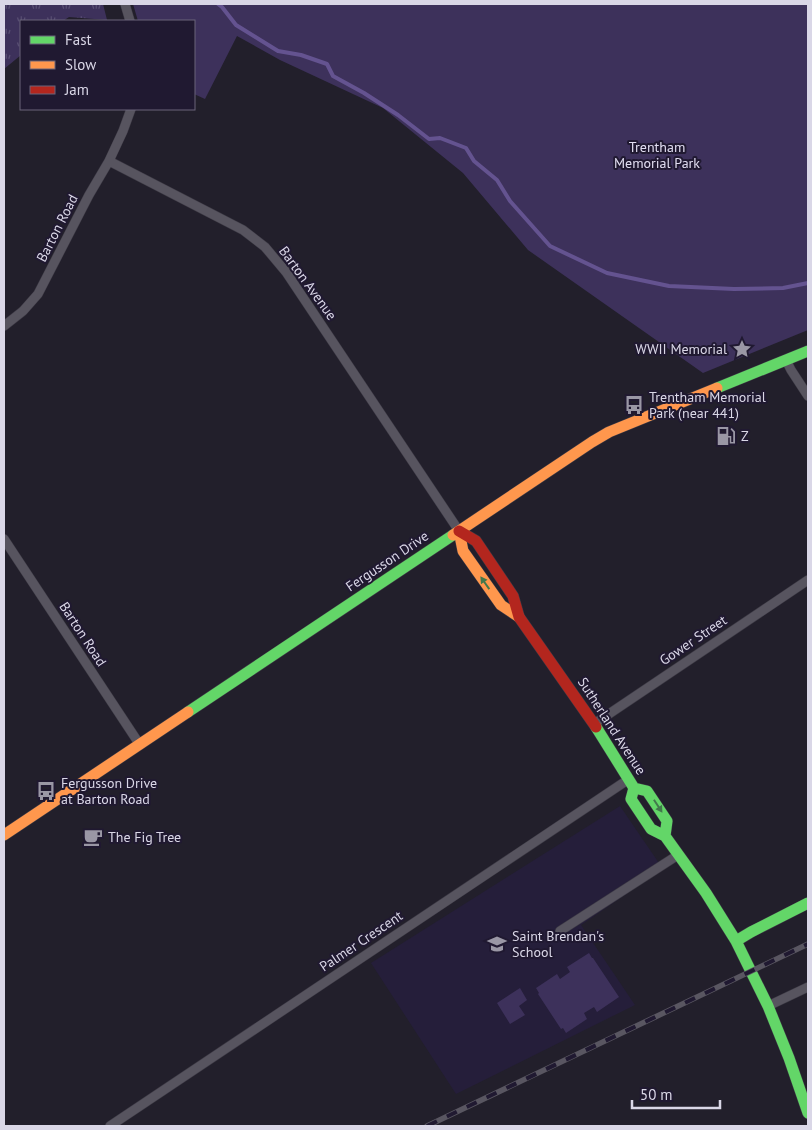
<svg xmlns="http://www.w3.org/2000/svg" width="812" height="1130" viewBox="0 0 812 1130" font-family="'PT Sans',sans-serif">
  <defs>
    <pattern id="grass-tufts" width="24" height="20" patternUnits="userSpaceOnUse" patternTransform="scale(1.25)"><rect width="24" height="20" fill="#3d315b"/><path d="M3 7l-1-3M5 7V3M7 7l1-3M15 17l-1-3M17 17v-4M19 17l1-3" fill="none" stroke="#584e73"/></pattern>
  </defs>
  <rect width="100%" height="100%" fill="#221f2b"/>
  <path fill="#251e3a" d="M620,806L663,869L581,925L635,1005L456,1094L371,963Z"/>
  <path fill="url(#grass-tufts)" d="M4,4H103L107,20L69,17L63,21H21V55L4,69Z"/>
  <path fill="#3d315b" d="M133,4H808V330L703,373L528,250L463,173L383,108L280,60L237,36L205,99L194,94V21H138Z
    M589,953L592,958H593L619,997L597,1012L594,1007L584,1013L587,1019L566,1033L563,1028L561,1029L538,994L539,993L536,988L557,974L560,979L570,972L567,967Z
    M520,988L527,1000L519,1006L525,1015L510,1024L497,1003Z"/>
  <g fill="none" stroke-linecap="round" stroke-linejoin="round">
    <path stroke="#645390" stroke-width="4" d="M218,4L222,7L236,25L278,51L301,55L327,64L333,76L364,93L398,115L429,139L440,138L466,148L474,161L497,180L510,201L550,246L607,273L669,286L734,289L783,288L808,283"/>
    <g stroke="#3d3a45" stroke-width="10">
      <path id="street" d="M125,4L130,21
        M131,109L123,131L109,161L243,230L265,247L286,272L459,531
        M4,326L23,311L38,294L89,195L109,161
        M786,360L791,370L808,396
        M4,539L140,745
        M594,724L808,580
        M560,931L678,855
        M768,1006L808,987
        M110,1126L629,779"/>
    </g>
    <g stroke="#3d3a45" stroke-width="12">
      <path id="fast" d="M717,388L808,351
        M188,712L453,535
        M596,727L634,788L647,791L667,821L665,836L706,893L736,941L768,1006L789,1058L808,1113
        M634,788L631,799L651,829L665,836
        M736,941L751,932L808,903"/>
    </g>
    <g stroke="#3d3a45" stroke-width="12">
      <path id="slow" d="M459,531L463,551L501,605L519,617
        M453,535L592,442L609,432L717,388
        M4,835L188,712"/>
    </g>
    <g stroke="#3d3a45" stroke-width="12">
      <path id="jam" d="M459,531L476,541L513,596L519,617L596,727"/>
    </g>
    <use href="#street" stroke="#57545f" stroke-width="9"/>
    <use href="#fast" stroke="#63d668" stroke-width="11"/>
    <use href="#slow" stroke="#ff974d" stroke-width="11"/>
    <use href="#jam" stroke="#b3261e" stroke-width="11"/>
    <g stroke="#595661" stroke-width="5.5">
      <path id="rail" d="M427,1126L808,944"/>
    </g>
    <use href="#rail" stroke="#201931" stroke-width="4" stroke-dasharray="11" stroke-linecap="butt"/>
  </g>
  <defs><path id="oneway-solid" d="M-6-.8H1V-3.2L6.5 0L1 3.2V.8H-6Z" transform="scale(1.25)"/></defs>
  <g fill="#42784c">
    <use href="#oneway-solid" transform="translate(485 583) rotate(-125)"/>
    <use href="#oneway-solid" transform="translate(658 806) rotate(57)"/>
  </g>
  <defs>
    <g id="sight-bare" transform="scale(1.5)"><path d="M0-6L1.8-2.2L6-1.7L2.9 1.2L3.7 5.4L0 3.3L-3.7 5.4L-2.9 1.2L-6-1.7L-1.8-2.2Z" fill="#9a97a5" stroke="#201931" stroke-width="2.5" paint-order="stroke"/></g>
    <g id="bus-bare" transform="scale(1.5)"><path d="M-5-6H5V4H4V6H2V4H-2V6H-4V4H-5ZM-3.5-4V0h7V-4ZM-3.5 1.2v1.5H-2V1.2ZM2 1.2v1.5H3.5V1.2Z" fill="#9a97a5" stroke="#201931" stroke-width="2.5" paint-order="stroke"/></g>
    <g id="fuel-bare" transform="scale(1.5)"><path d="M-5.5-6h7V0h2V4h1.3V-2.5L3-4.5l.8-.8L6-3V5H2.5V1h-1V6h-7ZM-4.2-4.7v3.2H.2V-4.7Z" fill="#9a97a5" stroke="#201931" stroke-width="2.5" paint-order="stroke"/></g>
    <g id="cafe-bare" transform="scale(1.5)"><path d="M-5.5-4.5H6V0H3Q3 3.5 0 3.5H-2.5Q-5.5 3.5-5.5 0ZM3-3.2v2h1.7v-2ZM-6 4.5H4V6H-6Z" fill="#9a97a5" stroke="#201931" stroke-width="2.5" paint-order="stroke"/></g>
    <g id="school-bare" transform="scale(1.5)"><path d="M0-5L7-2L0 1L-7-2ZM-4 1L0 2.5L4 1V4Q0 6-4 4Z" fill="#9a97a5" stroke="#201931" stroke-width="2.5" paint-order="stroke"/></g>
  </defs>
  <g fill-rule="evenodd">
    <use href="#sight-bare" x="742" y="349"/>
    <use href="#bus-bare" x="634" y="405"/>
    <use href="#fuel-bare" x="726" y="436"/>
    <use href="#bus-bare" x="46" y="791"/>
    <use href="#cafe-bare" x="93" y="837"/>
    <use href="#school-bare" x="497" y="944"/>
  </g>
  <g text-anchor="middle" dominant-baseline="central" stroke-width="4" stroke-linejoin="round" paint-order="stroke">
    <g font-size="14" fill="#e1ddf1" stroke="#201931">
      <text x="657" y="147">Trentham<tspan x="657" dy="16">Memorial Park</tspan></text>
    </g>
    <g font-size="14" fill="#dad7e7" stroke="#201931">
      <text transform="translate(57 228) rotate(-63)">Barton Road</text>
      <text transform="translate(308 283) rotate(54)">Barton Avenue</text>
      <text transform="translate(387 561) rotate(-34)">Fergusson Drive</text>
      <text transform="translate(83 634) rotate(57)">Barton Road</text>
      <text transform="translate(693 640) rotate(-34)">Gower Street</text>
      <text transform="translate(612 726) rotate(57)">Sutherland Avenue</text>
      <text transform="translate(361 941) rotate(-34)">Palmer Crescent</text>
    </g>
    <g font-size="14" fill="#dad7e7" stroke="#201931" text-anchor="start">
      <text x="727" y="349" text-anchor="end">WWII Memorial</text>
      <text x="649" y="397">Trentham Memorial<tspan x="649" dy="16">Park (near 441)</tspan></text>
      <text x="741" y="436">Z</text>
      <text x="61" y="783">Fergusson Drive<tspan x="61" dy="16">at Barton Road</tspan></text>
      <text x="108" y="837">The Fig Tree</text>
      <text x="512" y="936">Saint Brendan's<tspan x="512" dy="16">School</tspan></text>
    </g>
  </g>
  <rect width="812" height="1130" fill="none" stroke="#dad7e7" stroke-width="10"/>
  <rect x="20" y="20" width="175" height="90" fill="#201931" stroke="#6a657a"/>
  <rect x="30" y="36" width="25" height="8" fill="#63d668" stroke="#6a657a"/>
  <text x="65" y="45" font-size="15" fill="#dad7e7">Fast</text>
  <rect x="30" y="61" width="25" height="8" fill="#ff974d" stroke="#6a657a"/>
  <text x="65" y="70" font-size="15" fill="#dad7e7">Slow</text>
  <rect x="30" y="86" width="25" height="8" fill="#b3261e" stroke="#6a657a"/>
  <text x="65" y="95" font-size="15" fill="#dad7e7">Jam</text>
  <path d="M632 1100v8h88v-8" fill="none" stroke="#dad7e7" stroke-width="2.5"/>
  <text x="640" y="1100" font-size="15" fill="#dad7e7" stroke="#201931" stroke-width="4" paint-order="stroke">50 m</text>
</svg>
